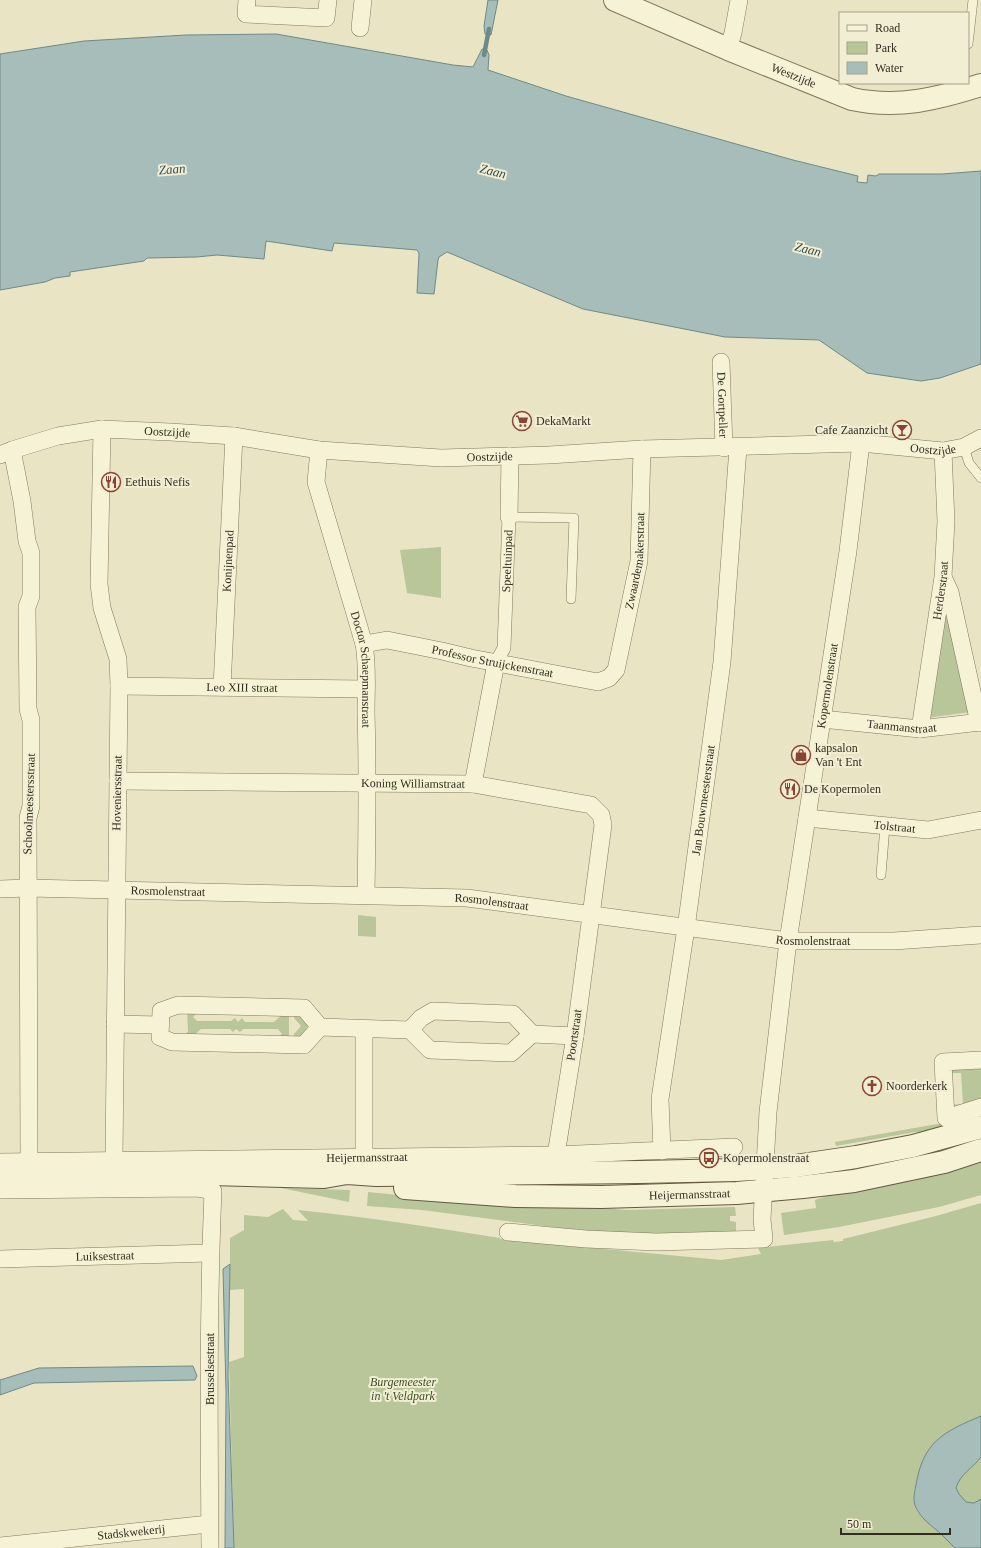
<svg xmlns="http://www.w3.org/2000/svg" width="981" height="1548" viewBox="0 0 981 1548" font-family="'Times New Roman',serif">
  <rect width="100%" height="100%" fill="#e9e5c4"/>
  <path fill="#b8c699" d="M441,547V598L407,593L400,550Z
    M945,609L971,712L927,718Z
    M358,915L376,917V937L358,936Z
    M187,1010L199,1011L193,1017L197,1021H231L235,1018L238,1022L242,1018L245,1022H274L286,1011H289V1040H274L282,1034L278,1029H243L240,1032L236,1029L233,1032L230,1029H201L190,1039H186L187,1032H188Z
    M294,1011L299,1012L308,1025L306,1034L294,1040V1034L301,1026L294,1018Z
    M981,1062V1098L956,1110L952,1105L963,1104L961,1073H950V1068Z
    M981,1114V1120L936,1133L915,1132L836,1146L835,1142L960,1120Z
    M981,1156V1195L939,1207L839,1227L784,1235L781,1213L816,1208L815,1200L841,1191Z
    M281,1188L350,1190L349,1202Z
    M368,1192L419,1197L557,1204L626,1210L735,1207L736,1216H730V1221L736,1222V1234H634L560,1228L422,1210L367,1206Z
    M981,1203V1548H234L229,1362L244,1357V1289L230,1290V1238L244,1230V1215L268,1217L283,1209L293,1220L308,1221L298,1210C365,1217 432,1227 500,1238V1239L721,1260L761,1254L758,1248L833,1240L834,1242L843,1241V1239L936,1216Z"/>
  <path fill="#a6bdba" stroke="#6e8a88" d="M488,0H498L491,35L485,34L484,26Z
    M276,34L453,65L473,67L482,49L487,50L489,55L488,70L566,96L793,160L858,176L857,182L867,183L868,175L876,176L879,174H942L981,171V364L940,378L921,381L867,373L819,340L725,337L583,309L447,252L439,257L438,260L434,294L417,293L419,253L417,250L334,243L332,251L266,241L264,259L217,255L197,257L147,258L144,261L70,272V276L55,278L45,282L0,290V54L84,41L186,35Z
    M230,1264L228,1376L234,1548H225L226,1392L223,1269Z
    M193,1366L197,1376L195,1380L34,1383L0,1395V1380L39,1368Z
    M981,1416V1457C972,1469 960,1474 956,1488L959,1494L966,1502L974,1503L981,1499V1548H955C950,1543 945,1538 940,1533C932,1526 923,1520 918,1511C912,1503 914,1494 916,1485C923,1442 943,1432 981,1416Z"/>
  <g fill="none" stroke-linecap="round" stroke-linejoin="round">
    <path stroke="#6e8a88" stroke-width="4.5" d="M484,55L489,29"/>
    <g stroke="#82785c" stroke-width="10">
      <path id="service" d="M968,44L973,0
        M964,447L969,463L981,478
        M509,517L574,518L571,599
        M881,875L885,826"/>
    </g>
    <g stroke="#82785c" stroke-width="14">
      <g id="pedestrian">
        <path id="s1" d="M496,663L504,648L509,517"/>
      </g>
    </g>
    <g stroke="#82785c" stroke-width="18">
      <g id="minor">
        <path d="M247,0L246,14L326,18L328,0"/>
        <path d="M360,28L363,0"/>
        <path d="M728,49L733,33L739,0"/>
        <path id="s2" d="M721,362L724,448"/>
        <path d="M102,429L99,584L102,608L118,659L119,686L114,1160"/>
        <path d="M12,450L22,501L27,541L31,553V596L27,607L28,709L31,720V806L28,818L29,1161"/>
        <path id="s3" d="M319,450L316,482L364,644C368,667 366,690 366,713C368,774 367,835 366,895"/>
        <path id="s4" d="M0,455L12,450L58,436L102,429L170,432L234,436L319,450L441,458L549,455L642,449L861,443L943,451L964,447L981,438"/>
        <path d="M509,517L510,456"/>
        <path d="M944,579L950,592L979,723"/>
        <path id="s5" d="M364,644L387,640L442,651L471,658L598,682L609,678L616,670L639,561L642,449"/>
        <path id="s6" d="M119,686L366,689"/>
        <path id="s7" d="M222,687L234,436"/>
        <path id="s8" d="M822,719L920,729L981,722"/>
        <path id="s9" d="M920,729L943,577L946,521L943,451"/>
        <path id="s10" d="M118,781L473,784L591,805L601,815L603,825L575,1036L556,1155"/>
        <path d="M473,784L496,663"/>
        <path id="s11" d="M807,818L928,830L981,820"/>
        <path id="s12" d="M0,889L28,888L467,898L788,941H894L981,935"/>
        <path d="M115,1024L160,1025"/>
        <path d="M320,1027L304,1045L172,1042L160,1037L161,1011L178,1005L304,1008L320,1027L410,1030L430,1050L511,1053L532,1034"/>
        <path d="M410,1030L421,1018L433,1011L513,1014L532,1034L575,1036"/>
        <path d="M981,1060L943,1062L946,1118L981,1107"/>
        <path id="s13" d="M662,1151L660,1099L686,928L722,662L738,448"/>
        <path d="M364,1158V1029"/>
        <path id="s14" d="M0,1162L556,1155L734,1147"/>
        <path d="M0,1190L196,1188L213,1191C208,1310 209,1429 210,1548"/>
        <path id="s15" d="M508,1232L586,1239L656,1242L764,1239L762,1219L768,1112L788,941L848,551L861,443"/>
        <path id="s16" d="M0,1259L210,1253"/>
        <path id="s17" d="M0,1546L209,1524"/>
      </g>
    </g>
    <g stroke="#82785c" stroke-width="24">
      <g id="tertiary">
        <path id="s18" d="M615,0L728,49L852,99C898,109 937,99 981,85"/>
      </g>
    </g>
    <g stroke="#645940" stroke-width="24">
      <g id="secondary">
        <path d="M0,1177L211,1174L324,1177L347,1173L376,1175L640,1172L736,1170L795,1166L856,1157L913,1146L981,1127"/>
        <path id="s19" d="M405,1188L515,1196L601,1197L737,1193L803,1187L854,1181L944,1162L981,1150"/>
      </g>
    </g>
    <use href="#service" stroke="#f5f2d6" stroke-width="9"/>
    <use href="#pedestrian" stroke="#f5f2d6" stroke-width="13"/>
    <use href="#minor" stroke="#f5f2d6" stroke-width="17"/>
    <use href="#tertiary" stroke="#f5f2d6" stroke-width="22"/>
    <use href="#secondary" stroke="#f5f2d6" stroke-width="22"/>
  </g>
  <defs>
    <g id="supermarket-ring" transform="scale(1)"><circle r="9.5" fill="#f1eed3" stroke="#8b4333" stroke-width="1.5"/><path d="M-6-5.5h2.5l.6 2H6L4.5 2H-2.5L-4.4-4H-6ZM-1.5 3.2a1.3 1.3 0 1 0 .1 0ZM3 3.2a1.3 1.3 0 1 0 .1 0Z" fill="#8b4333"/></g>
    <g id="bar-ring" transform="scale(1)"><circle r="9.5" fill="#f1eed3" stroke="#8b4333" stroke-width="1.5"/><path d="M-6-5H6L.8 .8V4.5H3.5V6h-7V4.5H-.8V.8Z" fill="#8b4333"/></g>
    <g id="restaurant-ring" transform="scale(1)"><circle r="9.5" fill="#f1eed3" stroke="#8b4333" stroke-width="1.5"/><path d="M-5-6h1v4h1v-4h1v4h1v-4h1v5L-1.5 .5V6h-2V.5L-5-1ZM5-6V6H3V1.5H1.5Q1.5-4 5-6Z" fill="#8b4333"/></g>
    <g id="shop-ring" transform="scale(1)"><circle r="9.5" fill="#f1eed3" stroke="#8b4333" stroke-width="1.5"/><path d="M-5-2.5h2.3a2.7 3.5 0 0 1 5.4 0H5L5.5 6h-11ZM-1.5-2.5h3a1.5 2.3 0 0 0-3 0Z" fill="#8b4333"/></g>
    <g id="church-ring" transform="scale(1)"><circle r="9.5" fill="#f1eed3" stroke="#8b4333" stroke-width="1.5"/><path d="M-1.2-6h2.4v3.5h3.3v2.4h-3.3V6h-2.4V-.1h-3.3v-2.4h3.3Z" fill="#8b4333"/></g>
    <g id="bus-ring" transform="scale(1)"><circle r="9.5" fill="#f1eed3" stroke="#8b4333" stroke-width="1.5"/><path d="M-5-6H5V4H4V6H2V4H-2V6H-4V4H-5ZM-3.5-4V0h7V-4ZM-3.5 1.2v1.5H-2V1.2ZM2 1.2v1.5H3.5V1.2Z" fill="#8b4333"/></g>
  </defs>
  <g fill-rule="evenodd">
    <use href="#supermarket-ring" x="522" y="421"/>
    <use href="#bar-ring" x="902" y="430"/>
    <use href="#restaurant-ring" x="111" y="482"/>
    <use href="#shop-ring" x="801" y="755"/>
    <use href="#restaurant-ring" x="790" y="789"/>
    <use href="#church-ring" x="872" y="1086"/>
    <use href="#bus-ring" x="709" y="1158"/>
  </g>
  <g text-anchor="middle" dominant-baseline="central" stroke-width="4" stroke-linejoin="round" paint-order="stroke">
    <g font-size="12" fill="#332d1f" stroke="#f1eed3">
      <text stroke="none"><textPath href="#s18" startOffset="194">Westzijde</textPath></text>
      <text stroke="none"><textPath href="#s2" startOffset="43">De Gortpeller</textPath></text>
      <text stroke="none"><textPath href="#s4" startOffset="171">Oostzijde</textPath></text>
      <text stroke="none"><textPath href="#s4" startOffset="939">Oostzijde</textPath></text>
      <text stroke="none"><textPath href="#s4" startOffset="495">Oostzijde</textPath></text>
      <text stroke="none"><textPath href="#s5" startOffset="372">Zwaardemakerstraat</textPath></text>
      <text stroke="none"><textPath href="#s1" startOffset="104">Speeltuinpad</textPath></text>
      <text stroke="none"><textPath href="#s7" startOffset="126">Konijnenpad</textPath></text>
      <text stroke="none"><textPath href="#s9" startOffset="140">Herderstraat</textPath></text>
      <text stroke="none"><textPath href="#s5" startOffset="131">Professor Struijckenstraat</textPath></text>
      <text stroke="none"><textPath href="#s3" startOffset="226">Doctor Schaepmanstraat</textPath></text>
      <text stroke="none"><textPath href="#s15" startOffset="814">Kopermolenstraat</textPath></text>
      <text stroke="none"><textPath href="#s6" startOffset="123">Leo XIII straat</textPath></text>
      <text stroke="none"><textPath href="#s8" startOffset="80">Taanmanstraat</textPath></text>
      <text stroke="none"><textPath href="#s10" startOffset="295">Koning Williamstraat</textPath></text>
      <text transform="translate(117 793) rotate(-89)">Hoveniersstraat</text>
      <text stroke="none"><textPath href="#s13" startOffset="354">Jan Bouwmeesterstraat</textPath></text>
      <text transform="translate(29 804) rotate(-88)">Schoolmeestersstraat</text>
      <text stroke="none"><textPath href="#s11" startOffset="88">Tolstraat</textPath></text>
      <text stroke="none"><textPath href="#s12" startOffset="168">Rosmolenstraat</textPath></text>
      <text stroke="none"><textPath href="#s12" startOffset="492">Rosmolenstraat</textPath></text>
      <text stroke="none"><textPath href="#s12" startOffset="816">Rosmolenstraat</textPath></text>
      <text transform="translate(574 1035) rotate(-82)">Poortstraat</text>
      <text stroke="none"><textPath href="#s14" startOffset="367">Heijermansstraat</textPath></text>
      <text stroke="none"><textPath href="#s19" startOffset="285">Heijermansstraat</textPath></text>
      <text stroke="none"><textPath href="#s16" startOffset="105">Luiksestraat</textPath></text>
      <text transform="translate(210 1369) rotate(-90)">Brusselsestraat</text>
      <text stroke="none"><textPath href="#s17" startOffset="132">Stadskwekerij</textPath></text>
    </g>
    <g font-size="12" fill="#332d1f" stroke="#f1eed3" text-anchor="start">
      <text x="536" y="421">DekaMarkt</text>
      <text x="888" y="430" text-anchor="end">Cafe Zaanzicht</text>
      <text x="125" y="482">Eethuis Nefis</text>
      <text x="815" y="748">kapsalon<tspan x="815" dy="14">Van 't Ent</tspan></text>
      <text x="804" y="789">De Kopermolen</text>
      <text x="886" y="1086">Noorderkerk</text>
      <text x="723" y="1158">Kopermolenstraat</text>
    </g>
    <g font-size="12" font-style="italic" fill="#3d4e28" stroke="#f1eed3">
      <text x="403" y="1382">Burgemeester<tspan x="403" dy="14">in 't Veldpark</tspan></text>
    </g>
    <g font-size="13" font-style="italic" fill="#304d52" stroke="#f1eed3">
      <text transform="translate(172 169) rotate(-4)">Zaan</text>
      <text transform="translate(493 171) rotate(14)">Zaan</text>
      <text transform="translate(808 249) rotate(14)">Zaan</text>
    </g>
  </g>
  <rect x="839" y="12" width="130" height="72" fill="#f1eed3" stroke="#a5a18b"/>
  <rect x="847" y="25" width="20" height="6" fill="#f5f2d6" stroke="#a5a18b"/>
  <text x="875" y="32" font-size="12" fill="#332d1f">Road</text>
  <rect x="847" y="42" width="20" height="12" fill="#b8c699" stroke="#a5a18b"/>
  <text x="875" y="52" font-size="12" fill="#332d1f">Park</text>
  <rect x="847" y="62" width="20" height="12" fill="#a6bdba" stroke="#a5a18b"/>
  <text x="875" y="72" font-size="12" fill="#332d1f">Water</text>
  <path d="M841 1528v6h109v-6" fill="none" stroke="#332d1f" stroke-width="2"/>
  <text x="847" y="1528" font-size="12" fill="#332d1f" stroke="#f1eed3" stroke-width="3" paint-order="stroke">50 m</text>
</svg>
